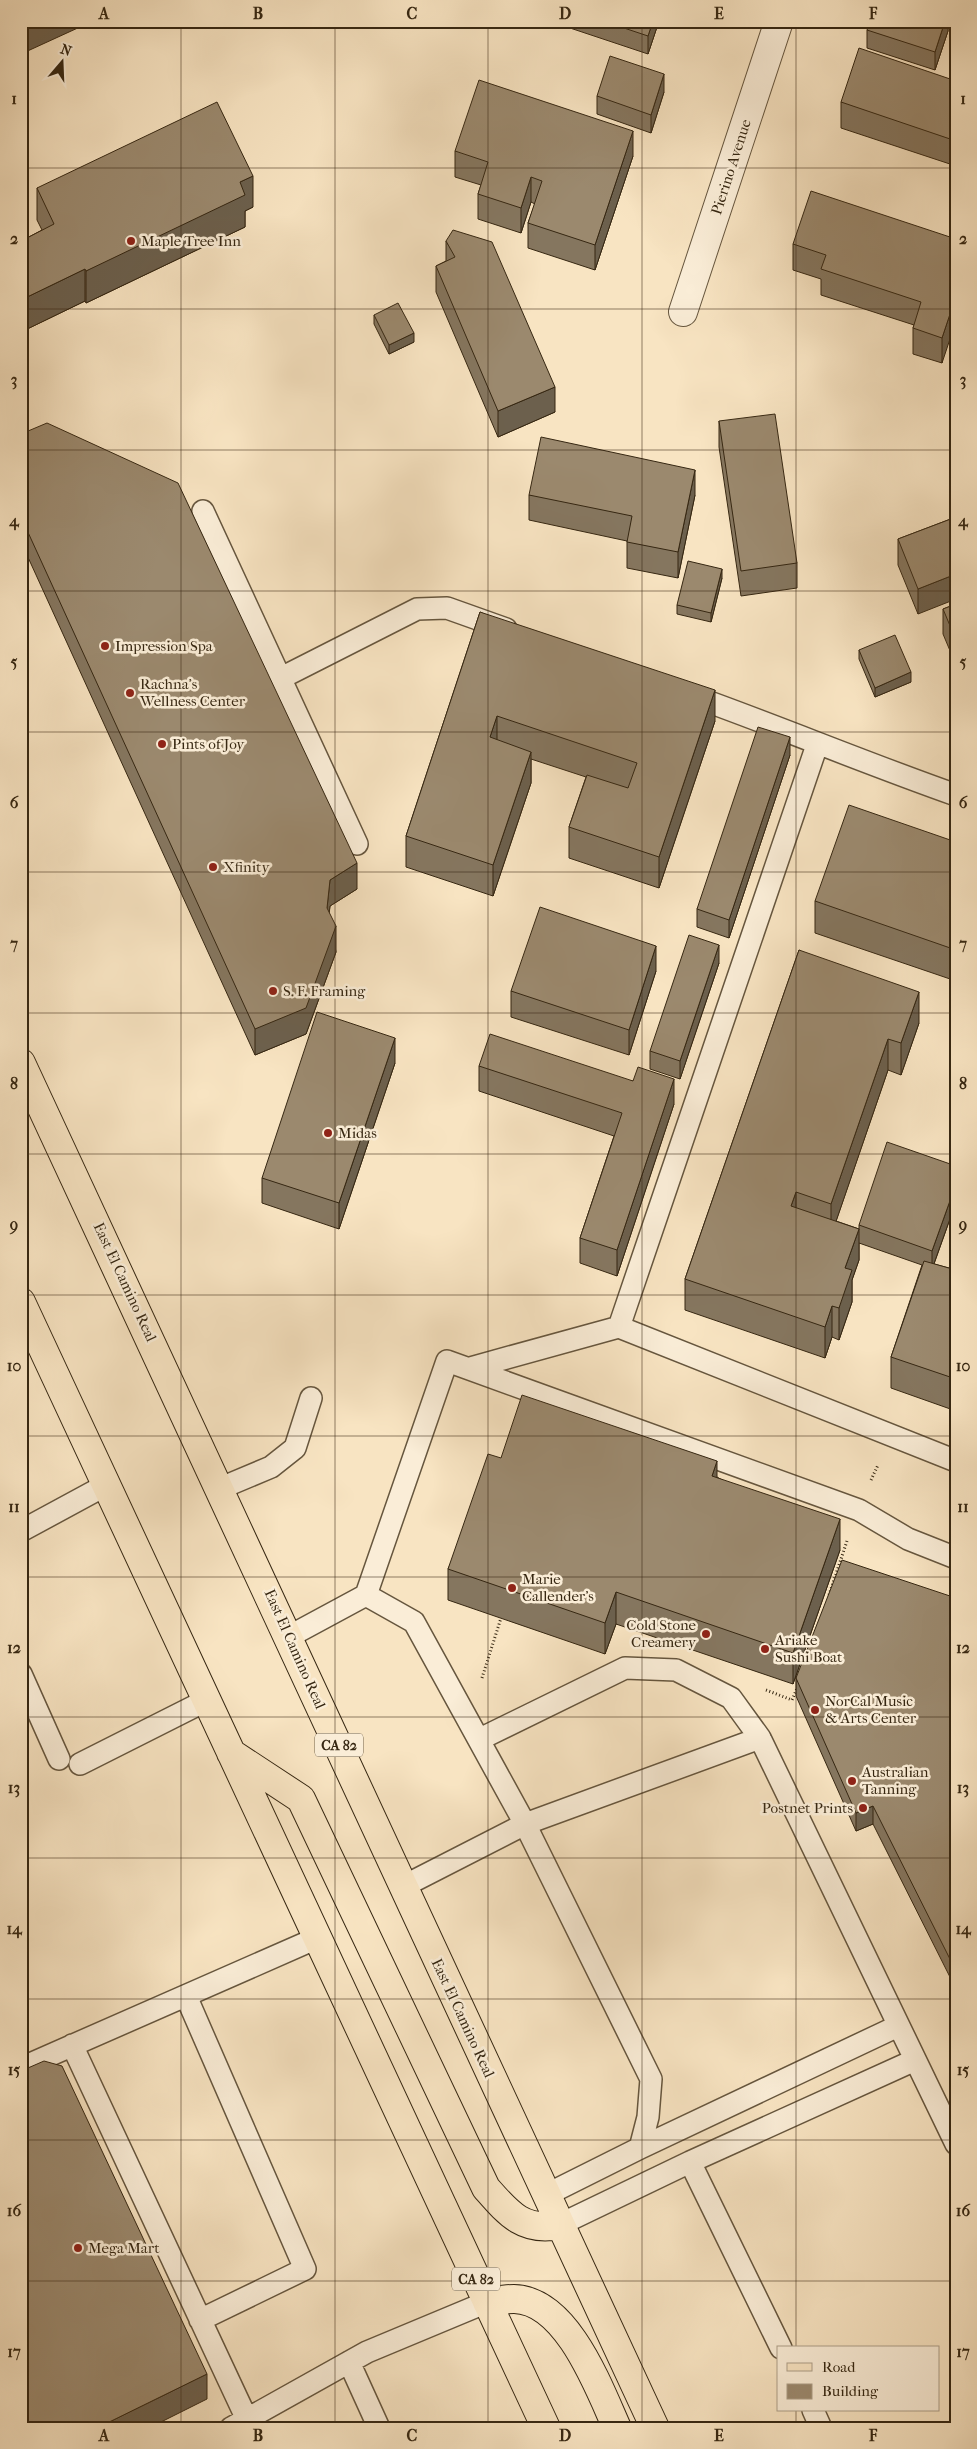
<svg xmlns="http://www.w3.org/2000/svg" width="977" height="2449" viewBox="0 0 977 2449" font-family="'IM FELL French Canon',serif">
  <rect width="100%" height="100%" fill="#f8e4c2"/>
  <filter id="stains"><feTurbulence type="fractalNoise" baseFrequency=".004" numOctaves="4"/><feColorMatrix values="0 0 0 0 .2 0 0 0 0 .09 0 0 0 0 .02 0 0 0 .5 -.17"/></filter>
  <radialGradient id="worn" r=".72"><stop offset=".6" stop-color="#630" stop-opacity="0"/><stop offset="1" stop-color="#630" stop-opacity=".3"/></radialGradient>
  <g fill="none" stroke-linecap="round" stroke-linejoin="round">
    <g stroke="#66563e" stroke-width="24">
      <path id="service" d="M203,511L357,844
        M281,678L417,609L447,608L506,629
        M687,694C777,726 865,763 956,795
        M817,745L619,1327L956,1461
        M470,1368L619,1327
        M221,1488L271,1467L295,1448L311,1398
        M21,1531L106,1485
        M366,1595L414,1622L525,1824L651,2079L648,2117L640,2148
        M290,1636L366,1595L447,1361L859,1510L908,1539L956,1558
        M21,1674L59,1759
        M480,1739L625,1668L676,1670L731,1698L760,1738
        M80,1764L207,1700
        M402,1887L525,1824L760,1738L956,2144
        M186,1996L305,2269L200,2320
        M72,2045L251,2428
        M21,2068L317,1938
        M690,2162L781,2348
        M546,2195L640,2148L898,2026
        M559,2225L690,2162L915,2060
        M349,2362L379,2428
        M813,2410L821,2428
        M231,2428L367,2352L487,2302"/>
    </g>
    <g stroke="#66563e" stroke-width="30">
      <path id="minor" d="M683,312L779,21"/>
    </g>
    <g stroke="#362712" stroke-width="30">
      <path id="primary" d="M21,1063C236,1516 441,1974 655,2428
        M21,1302L546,2428
        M231,1753L301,1799L486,2188C508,2213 523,2232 559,2225
        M487,2302C495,2301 505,2299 514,2299C567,2300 599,2388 617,2428"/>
    </g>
    <path stroke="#362712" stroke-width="3" stroke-dasharray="1 2.5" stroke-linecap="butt" d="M871,1480L878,1465
      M829,1595L847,1541
      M482,1678L501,1618
      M766,1690L792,1700L798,1686"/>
    <use href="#service" stroke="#faedd7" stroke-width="21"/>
    <use href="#minor" stroke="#faedd7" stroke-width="28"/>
    <use href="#primary" stroke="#f8e4c2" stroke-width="28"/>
  </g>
  <path fill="#85765f" stroke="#362712" d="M549,21H659L648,54Z
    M948,21V31L935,70L867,48V30Z
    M956,81V166L841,128V102Z
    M664,92L651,133L597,114V96Z
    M455,151L633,156L595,270L528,248V223L535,204L531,202L521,233L478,219V194L481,185L455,177Z
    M37,188L253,207L245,211V227L86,303L85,301L21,332V230L25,239L42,230L37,220Z
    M956,239L942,363L913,354V328L914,325L821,295V279L793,270V244Z
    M446,241L555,412L498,437L436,292V266L446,261Z
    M374,315L414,342L389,354L374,324Z
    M719,421L797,563V588L741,596L719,447Z
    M21,434L357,889L330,906L329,913L336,952L306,1034L255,1055L21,542Z
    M529,495H695L678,578L627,568V541L529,520Z
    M956,517L918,614L898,565V539Z
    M722,578L711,622L677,614V605Z
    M956,604V665L943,634V609Z
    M480,612L715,721L659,888L569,858V827L586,777L531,759V783L493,896L406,867V836Z
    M859,650L911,682L875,697L859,659Z
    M790,755L729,938L697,927V909Z
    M956,842V981L815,933V901Z
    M799,950L919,1023L901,1075L888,1070L836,1221L859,1229V1225L956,1166V1202L934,1264L956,1270V1411L891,1388V1357L922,1265L859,1243V1260L852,1280V1302L839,1340L832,1337L825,1358L685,1310V1279Z
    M719,963L680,1079L650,1069V1051Z
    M656,971L629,1055L511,1017V991Z
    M395,1063L339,1229L262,1203V1178Z
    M479,1066L633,1081L674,1104L617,1276L580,1263V1238L614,1136L479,1091Z
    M501,1458L717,1477L840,1550L793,1684L616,1624L605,1654L448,1600V1569Z
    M956,1598V1989L873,1824L856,1831L796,1696V1678Z"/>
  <path fill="#6c604d" stroke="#362712" d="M25,21H93L21,54V23Z
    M653,21H659L648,54V36Z
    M945,21H948V31L935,70V52Z
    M664,74V92L651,133V115Z
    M633,131V156L595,270V245Z
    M253,176V207L245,211V227L86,303V271L240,182Z
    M531,177V202L521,233V208Z
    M85,269V301L21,332V300Z
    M956,296V321L942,363V338Z
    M414,333V342L389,354V345Z
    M555,387V412L498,437V411Z
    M695,470V495L678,578V552Z
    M722,569V578L711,622V613Z
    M956,574V599L918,614V589Z
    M911,672V682L875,697V688Z
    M715,690V721L659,888V857Z
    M497,716V747L490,737Z
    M790,737V755L729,938V920Z
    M531,752V783L493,896V865Z
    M357,863V889L330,906L327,934V908L330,880Z
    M336,926V952L306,1034L255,1055V1029Z
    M719,945V963L680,1079V1061Z
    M656,946V971L629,1055V1030Z
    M919,992V1023L901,1075V1043Z
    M395,1038V1063L339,1229V1203Z
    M888,1039V1070L831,1236V1204Z
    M674,1079V1104L617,1276V1250Z
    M956,1184V1202L932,1269V1251Z
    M796,1192V1223L791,1206Z
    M859,1229V1260L852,1280V1302L839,1340V1308L845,1268Z
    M832,1306V1337L825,1358V1327Z
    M717,1461V1493L712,1476Z
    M840,1519V1550L793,1684V1653Z
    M616,1592V1624L605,1654V1623Z
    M873,1806V1824L856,1831V1813Z
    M207,2374V2399L149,2428H97Z"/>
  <path fill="#9b896e" stroke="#362712" d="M603,21H653L648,36Z
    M870,21H945L935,52L867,30Z
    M859,48L956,81V141L841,102Z
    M610,56L664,74L651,115L597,96Z
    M479,80L633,131L595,245L528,223L542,181L531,177L521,208L478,194L488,162L455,151Z
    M217,102L253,176L240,182L245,195L86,271L85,269L21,300V230L25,239L54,224L37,188Z
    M811,191L956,239V296L942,338L913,328L921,302L821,269L826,255L793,244Z
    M453,230L492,242L555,387L498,411L436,266L455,257L446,241Z
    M398,303L414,333L389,345L374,315Z
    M775,414L797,563L741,571L719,421Z
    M47,423L178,483L357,863L330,880L327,908L336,926L306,1008L255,1029L21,517V434Z
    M541,437L695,470L678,552L627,542L632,516L529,495Z
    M956,517V574L918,589L898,539Z
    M688,561L722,569L711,613L677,605Z
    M956,604V640L943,609Z
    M480,612L715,690L659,857L569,827L587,775L628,788L637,763L497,716L490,737L531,752L493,865L406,836Z
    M895,635L911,672L875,688L859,650Z
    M758,727L790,737L729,920L697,909Z
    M849,805L956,842V950L815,901Z
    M540,907L656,946L629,1030L511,991Z
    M689,935L719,945L680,1061L650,1051Z
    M799,950L919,992L901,1043L888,1039L831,1204L796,1192L791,1206L859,1229L845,1268L852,1270L839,1308L832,1306L825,1327L685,1279Z
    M317,1012L395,1038L339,1203L262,1178Z
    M490,1034L633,1081L638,1067L674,1079L617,1250L580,1238L622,1113L479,1066Z
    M887,1142L956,1166V1184L932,1251L859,1225Z
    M924,1261L956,1270V1379L891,1357Z
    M522,1395L717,1461L712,1476L840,1519L793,1653L616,1592L605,1623L448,1569L488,1454L501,1458Z
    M842,1560L956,1598V1971L873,1806L856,1813L796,1678Z
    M44,2061L62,2066L207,2374L97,2428H21V2071Z"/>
  <path fill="none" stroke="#362712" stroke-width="1" stroke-opacity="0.55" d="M181,21V2428M335,21V2428M488,21V2428M642,21V2428M796,21V2348M21,168H956M21,309H956M21,450H956M21,591H956M21,732H956M21,872H956M21,1013H956M21,1154H956M21,1295H956M21,1436H956M21,1577H956M21,1717H956M21,1858H956M21,1999H956M21,2140H956M21,2281H956M796,2410V2428"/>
  <g fill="#8f2418" stroke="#faedd7" stroke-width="2">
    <circle cx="131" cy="241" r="5"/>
    <circle cx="105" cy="646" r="5"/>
    <circle cx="130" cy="693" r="5"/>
    <circle cx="162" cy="744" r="5"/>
    <circle cx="213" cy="867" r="5"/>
    <circle cx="273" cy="991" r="5"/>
    <circle cx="328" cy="1133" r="5"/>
    <circle cx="512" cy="1588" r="5"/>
    <circle cx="706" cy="1634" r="5"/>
    <circle cx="765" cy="1649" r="5"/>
    <circle cx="815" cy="1710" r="5"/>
    <circle cx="852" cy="1781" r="5"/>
    <circle cx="863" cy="1808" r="5"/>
    <circle cx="78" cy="2248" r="5"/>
  </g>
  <g text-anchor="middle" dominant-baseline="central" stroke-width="5" stroke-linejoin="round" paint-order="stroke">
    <g fill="#faedd7" stroke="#71624d" stroke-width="1">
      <rect x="315" y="1733.5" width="48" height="23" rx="4"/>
      <rect x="452" y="2267.5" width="48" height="23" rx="4"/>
    </g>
    <g font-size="14" font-weight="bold" fill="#362712">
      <text x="339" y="1745">CA 82</text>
      <text x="476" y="2279">CA 82</text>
    </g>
    <g font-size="15" fill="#362712" stroke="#faedd7">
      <text transform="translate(731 167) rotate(-72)">Pierino Avenue</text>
      <text transform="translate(125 1282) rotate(65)">East El Camino Real</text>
      <text transform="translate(295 1649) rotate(66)">East El Camino Real</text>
      <text transform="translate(463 2018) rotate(65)">East El Camino Real</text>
    </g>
    <g font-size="15" fill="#362712" stroke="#faedd7" text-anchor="start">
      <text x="141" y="241">Maple Tree Inn</text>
      <text x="115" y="646">Impression Spa</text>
      <text x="140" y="684">Rachna's<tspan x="140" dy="17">Wellness Center</tspan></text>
      <text x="172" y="744">Pints of Joy</text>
      <text x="223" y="867">Xfinity</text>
      <text x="283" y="991">S. F. Framing</text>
      <text x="338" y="1133">Midas</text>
      <text x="522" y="1579">Marie<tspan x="522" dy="17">Callender's</tspan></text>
      <text x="696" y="1625" text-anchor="end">Cold Stone<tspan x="696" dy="17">Creamery</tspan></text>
      <text x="775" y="1640">Ariake<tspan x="775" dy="17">Sushi Boat</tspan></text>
      <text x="825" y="1701">NorCal Music<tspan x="825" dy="17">&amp; Arts Center</tspan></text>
      <text x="862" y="1772">Australian<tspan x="862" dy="17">Tanning</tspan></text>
      <text x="853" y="1808" text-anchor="end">Postnet Prints</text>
      <text x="88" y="2248">Mega Mart</text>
    </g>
  </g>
  <rect width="977" height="2449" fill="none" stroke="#f8e4c2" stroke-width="55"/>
  <rect x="777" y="2346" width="162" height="65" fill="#faedd7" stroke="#ac9e88"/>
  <rect x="787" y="2363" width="25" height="8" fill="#f8e4c2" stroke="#ac9e88"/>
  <text x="822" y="2372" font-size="15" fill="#362712">Road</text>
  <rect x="787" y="2384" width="25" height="15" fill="#9b896e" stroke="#ac9e88"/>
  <text x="822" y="2396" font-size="15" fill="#362712">Building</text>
  <g transform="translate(62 62) rotate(19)" stroke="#faedd7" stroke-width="4" paint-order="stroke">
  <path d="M0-4L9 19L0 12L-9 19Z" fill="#362712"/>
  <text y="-8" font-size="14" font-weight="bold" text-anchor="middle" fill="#362712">N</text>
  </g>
  <rect x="28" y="28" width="922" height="2394" fill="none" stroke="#362712" stroke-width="2"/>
  <g font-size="16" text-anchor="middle" font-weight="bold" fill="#362712">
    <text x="104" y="19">A</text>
    <text x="258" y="19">B</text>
    <text x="412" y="19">C</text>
    <text x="565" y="19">D</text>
    <text x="719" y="19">E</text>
    <text x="873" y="19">F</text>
    <text x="14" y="104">1</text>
    <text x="963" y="104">1</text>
    <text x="14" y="244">2</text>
    <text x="963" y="244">2</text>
    <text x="14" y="385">3</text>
    <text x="963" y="385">3</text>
    <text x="14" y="526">4</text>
    <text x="963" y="526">4</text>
    <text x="14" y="667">5</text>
    <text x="963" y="667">5</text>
    <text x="14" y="808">6</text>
    <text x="963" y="808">6</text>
    <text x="14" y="949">7</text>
    <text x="963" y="949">7</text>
    <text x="14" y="1089">8</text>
    <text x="963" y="1089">8</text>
    <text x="14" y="1230">9</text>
    <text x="963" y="1230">9</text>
    <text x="14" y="1371">10</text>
    <text x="963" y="1371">10</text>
    <text x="14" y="1512">11</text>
    <text x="963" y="1512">11</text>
    <text x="14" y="1653">12</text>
    <text x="963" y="1653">12</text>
    <text x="14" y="1793">13</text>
    <text x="963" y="1793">13</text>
    <text x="14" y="1934">14</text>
    <text x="963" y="1934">14</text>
    <text x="14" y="2075">15</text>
    <text x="963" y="2075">15</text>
    <text x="14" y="2216">16</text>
    <text x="963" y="2216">16</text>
    <text x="14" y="2357">17</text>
    <text x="963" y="2357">17</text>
    <text x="104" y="2441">A</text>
    <text x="258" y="2441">B</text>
    <text x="412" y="2441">C</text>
    <text x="565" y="2441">D</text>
    <text x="719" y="2441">E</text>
    <text x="873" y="2441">F</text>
  </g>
  <rect width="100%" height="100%" filter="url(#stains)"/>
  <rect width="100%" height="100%" fill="url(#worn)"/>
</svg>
